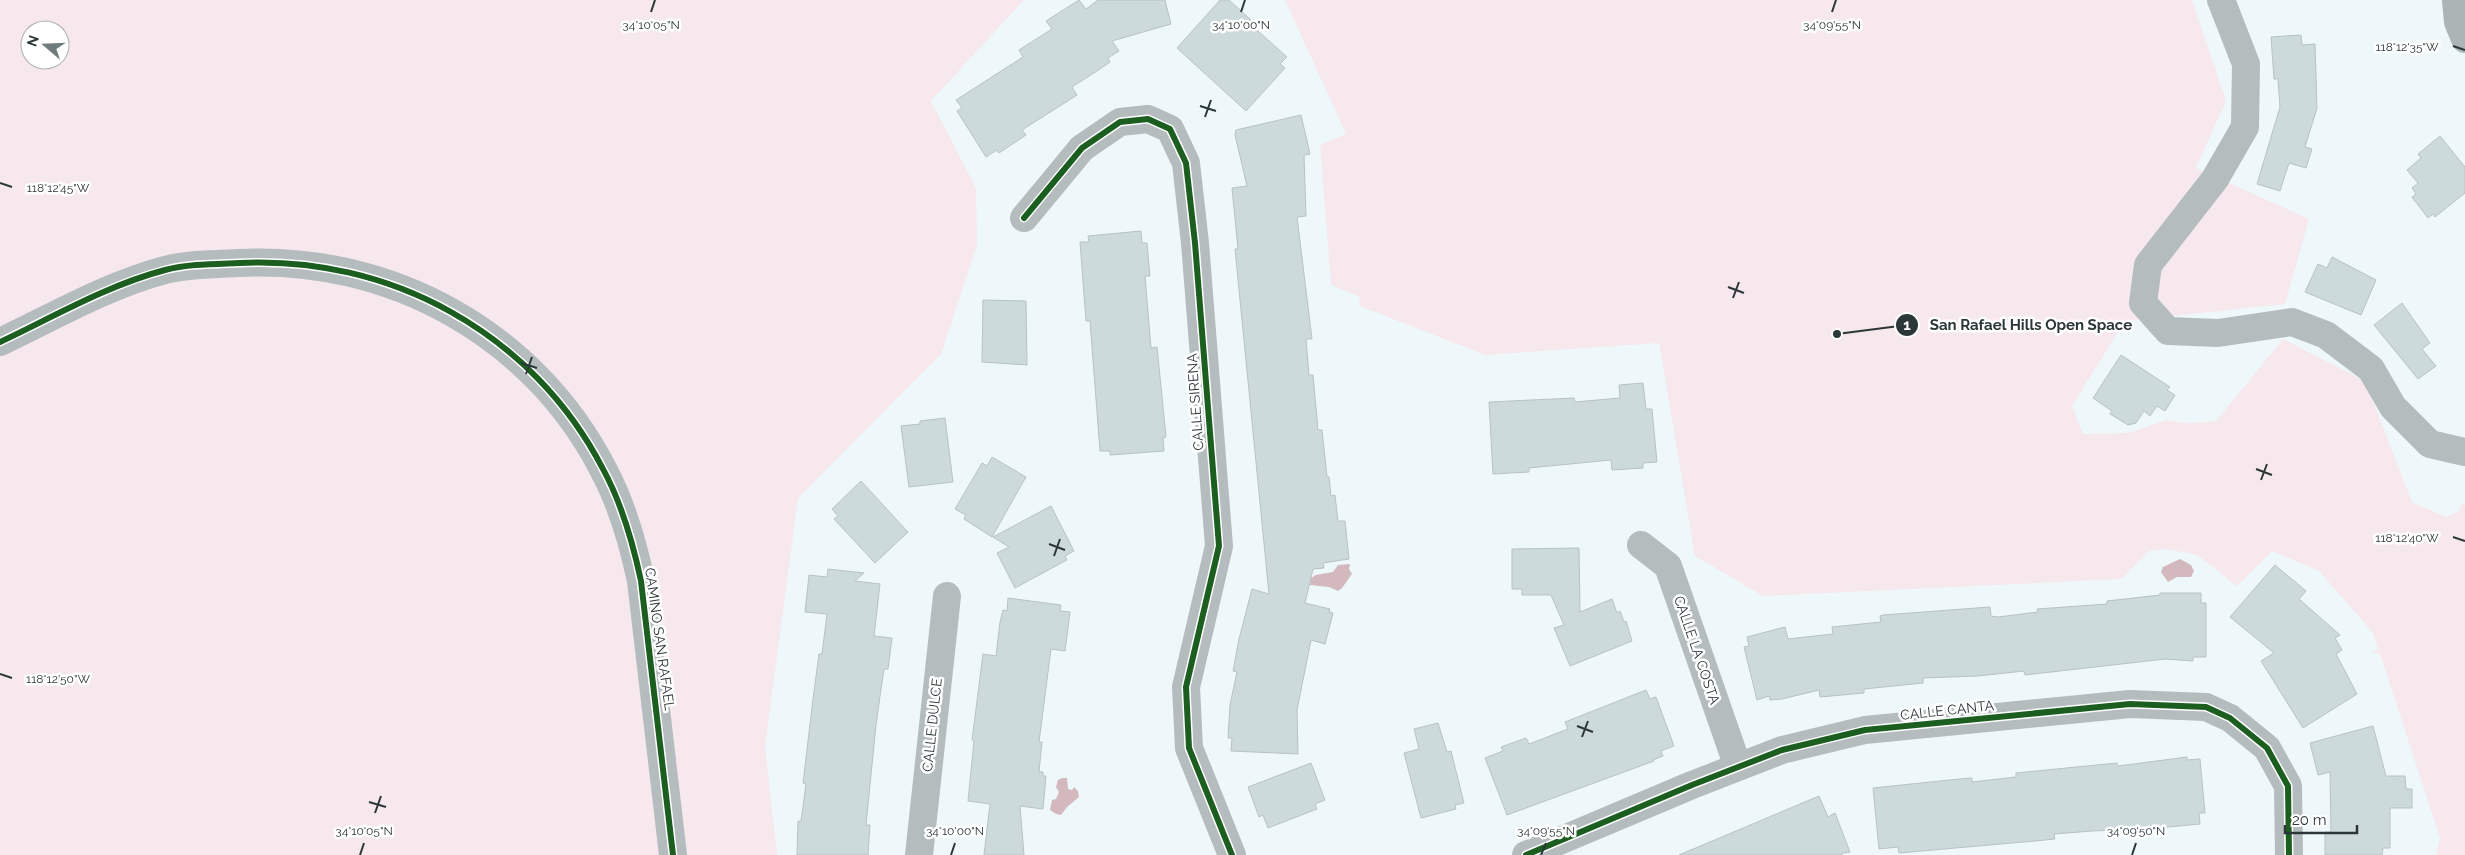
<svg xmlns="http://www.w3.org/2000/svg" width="2465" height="855" viewBox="0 0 2465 855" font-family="Raleway,sans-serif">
  <rect width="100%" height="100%" fill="#eef8fa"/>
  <path fill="#f6e8ec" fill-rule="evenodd" d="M0,0H1024L931,101L976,188L977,245L941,354L798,498L765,747L777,855H0ZM30,30H60V60H30Z
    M1285,0H2192L2226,101L2196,168L2309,219L2285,304L2125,321L2072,406L2083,434L2129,433L2166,420L2188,423L2216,421L2283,339L2365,381L2412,502L2446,517L2457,512L2463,503L2465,506V855H2436L2440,838L2380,654L2372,652L2378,649L2373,633L2319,571L2272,551L2237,586L2197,555L2167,549L2149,551L2122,579L1763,596L1695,556L1659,343L1485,355L1360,306L1359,296L1331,285L1320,145L1346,134Z"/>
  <path fill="#d3b8be" d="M2180,559L2191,565L2194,571L2191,577H2177L2168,582L2161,572L2163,567Z
    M1350,564L1349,569L1352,574L1342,588L1338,591L1329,587L1310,585L1311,578L1316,575L1333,572L1338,565Z
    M1062,778H1067L1068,789L1072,790L1074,787L1078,791L1079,797L1067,807L1061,815L1056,814L1050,810L1052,800L1056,799L1059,792L1056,787L1058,780Z"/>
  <path fill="#ccdadc" stroke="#b8c2c3" d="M1079,0L1086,9L1098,0H1165L1171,24L1112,41L1119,51L1108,58L1110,62L1100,69L1072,87L1077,95L1022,130L1026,135L999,153L997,150L986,157L957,111L962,108L956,100L1023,57L1019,50L1052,29L1046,21Z
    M1220,0H1229L1251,20L1249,23L1287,57L1280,64L1285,68L1246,111L1177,48Z
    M2301,35L2302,45L2315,44L2317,108L2305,147L2312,149L2306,168L2289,163L2280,191L2257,184L2280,107L2278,79H2274L2271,37Z
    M1301,115L1310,154L1304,155L1306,216L1297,217L1312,339H1306L1309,375H1313L1318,430H1322L1327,477H1329L1331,496L1335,495L1338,521H1345L1349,559L1323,563L1324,568L1313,569L1305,603L1330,609L1329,612L1333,613L1325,644L1311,640L1297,710L1298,754L1231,751L1232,738H1228L1230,705L1237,672L1233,671L1239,639L1252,589L1269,594L1235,249H1238L1232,188L1247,186L1235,135L1236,130Z
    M2440,136L2465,167V193L2435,217L2433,214L2428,218L2412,197L2416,194L2412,188L2418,183L2407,170L2421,158L2418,154Z
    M1141,231L1142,243H1147L1150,276H1145L1151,348L1157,347L1166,437L1163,438L1164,451L1110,455V451H1100L1090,321H1086L1080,242H1089L1088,236Z
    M2332,257L2376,280L2361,315L2305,292L2318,264L2327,268Z
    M983,300L1026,301L1027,365L982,362Z
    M2402,303L2430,343L2422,349L2436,366L2418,379L2374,325Z
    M2121,355L2170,387L2167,390L2175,395L2165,411L2157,406L2150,416L2144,411L2136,423L2128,425L2110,414L2112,411L2093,398Z
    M1643,383L1646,409H1652L1657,462L1643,463V468L1612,470L1611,460L1529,468V472L1493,474L1489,402L1574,398L1575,402L1620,398L1619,385Z
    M945,418L953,482L909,487L901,426L920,424V421Z
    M992,457L1026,477L992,537L964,519L966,515L955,509L982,463L987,466Z
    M861,481L908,532L875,563L834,519L838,516L832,509Z
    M1051,506L1074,551L1065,556L1067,560L1015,588L997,553L1009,547L993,537Z
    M1579,548L1580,612L1612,599L1617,613L1620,611L1624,622L1626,621L1632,641L1570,666L1554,628L1564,625L1551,595H1522V589H1512V549Z
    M2275,565L2306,591L2299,599L2340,635L2335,638L2342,650L2336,654L2357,694L2303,728L2261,661L2274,653L2230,617Z
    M828,569L864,573L855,581L880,584L874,636L892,638L888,669H884L882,682L876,725L866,825H870L868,855H797L798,821H801L806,784L803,783L813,699L819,654H822L827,614L805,612L809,575L827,577Z
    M2160,593H2201V603H2206V657H2193V661L2165,659L2025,675L2024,671L1978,676L1923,678V683L1864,689V693L1820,697L1819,690L1782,699L1770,700L1769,696L1757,700L1744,647L1749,646L1747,637L1785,627L1788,639L1833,634L1832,627L1881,622L1880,616L1883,615L1990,607L1991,616L1998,617L2038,612L2037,609L2107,604V601L2160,595Z
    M1008,598L1061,605L1060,611L1070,612L1065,651L1051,649L1039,742H1042L1039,772H1043V776H1046L1043,809L1020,806L1024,855H984L990,804L968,801L974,741L972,740L983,654L996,656L1000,622L1003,610L1007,611Z
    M1646,690L1650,699L1656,697L1674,746L1661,751L1663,756L1653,760L1654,761L1507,815L1485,758L1503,751L1501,747L1526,738L1529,744L1568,729L1565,722Z
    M1438,723L1447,752L1451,751L1464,803L1455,805L1456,809L1421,818L1404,753L1419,749L1414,729Z
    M2373,726L2386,776H2405L2406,789H2412V808H2390V848H2383L2382,855H2325V832H2331L2330,772L2318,775L2310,743Z
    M2187,757V760L2200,759L2205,813H2199L2200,824L2116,832V830L2092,831L2054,834L2055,839L2035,841L1899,853L1898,847L1879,849L1873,788L1959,779L1972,778V782L2016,777V773L2117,763L2118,766Z
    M1311,763L1325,800L1315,804L1317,809L1268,828L1263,815L1259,817L1248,787Z
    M1819,796L1828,817L1835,813L1850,852L1842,853V855H1679Z"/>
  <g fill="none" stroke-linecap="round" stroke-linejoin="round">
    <path stroke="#b4bcbe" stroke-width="28" d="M2221,0L2246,64L2245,127L2215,179L2148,265L2143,303L2168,331L2218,333L2292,322L2326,335L2371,369L2393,407L2430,444L2465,452
      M1024,218L1082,148L1120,122L1148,119L1170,129L1186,163L1195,243L1219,546L1186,687L1189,748L1232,855
      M0,342C53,317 108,285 165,270C188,264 215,264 239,263C389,255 533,333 603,469C622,504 633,543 641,581L673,855
      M1641,545L1668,566L1738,767
      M919,855L947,596
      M1526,855L1692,785L1782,750L1865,730L2130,704L2206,707L2230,718L2267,748L2288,786L2289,855"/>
    <path stroke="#abb5b6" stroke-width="28" d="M2456,0L2458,22L2465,39"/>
    <g stroke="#fff" stroke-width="9">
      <path id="cycleway" d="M1024,218L1082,148L1120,122L1148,119L1170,129L1186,163L1195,243L1219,546L1186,687L1189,748L1232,855
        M0,342C53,317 108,285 165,270C188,264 215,264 239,263C389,255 533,333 603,469C622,504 633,543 641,581L673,855
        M1526,855L1692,785L1782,750L1865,730L2130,704L2206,707L2230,718L2267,748L2288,786L2289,855"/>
    </g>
    <use href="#cycleway" stroke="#1b5e20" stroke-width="6"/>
  </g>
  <path fill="none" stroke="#2c3739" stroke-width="2" d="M651,12L655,0M1241,12L1245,0M1832,12L1836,0M2453,46L2465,50M1200,106L1216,111M1205,117L1211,100M0,183L12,187M1728,287L1744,293M1733,298L1739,282M521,363L537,368M526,374L532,357M2256,469L2272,475M2261,480L2267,464M2453,537L2465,541M1049,544L1065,550M1054,556L1060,539M0,674L12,678M1577,726L1593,732M1582,737L1588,721M369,802L386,807M375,813L381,796M360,855L364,843M951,855L955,843M1541,855L1546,843M2132,855L2136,843"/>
  <g text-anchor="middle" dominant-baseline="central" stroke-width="5" stroke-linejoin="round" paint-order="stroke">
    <g font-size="14" fill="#2c3739" stroke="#fff">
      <text transform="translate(1195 402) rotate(-94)">CALLE SIRENA</text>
      <text transform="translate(660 639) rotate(82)">CAMINO SAN RAFAEL</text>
      <text transform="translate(1697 650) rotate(71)">CALLE LA COSTA</text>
      <text transform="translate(1947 710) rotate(-6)">CALLE CANTA</text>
      <text transform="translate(932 725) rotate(-84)">CALLE DULCE</text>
    </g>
  </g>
  <g font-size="12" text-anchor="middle" fill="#2c3739" stroke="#fff" stroke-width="5" stroke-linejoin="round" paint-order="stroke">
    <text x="651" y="29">34°10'05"N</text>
    <text x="1241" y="29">34°10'00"N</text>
    <text x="1832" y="29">34°09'55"N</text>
    <text x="2407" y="51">118°12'35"W</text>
    <text x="58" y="192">118°12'45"W</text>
    <text x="2407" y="542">118°12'40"W</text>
    <text x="58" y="683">118°12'50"W</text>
    <text x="364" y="835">34°10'05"N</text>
    <text x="955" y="835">34°10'00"N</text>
    <text x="1546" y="835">34°09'55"N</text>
    <text x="2136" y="835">34°09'50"N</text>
  </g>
  <path fill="none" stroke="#2c3739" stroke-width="2" d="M1837 334L1907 325"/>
  <g fill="#2c3739" stroke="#fff" stroke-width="2">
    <circle cx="1837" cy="334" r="5"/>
    <circle cx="1907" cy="325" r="12"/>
  </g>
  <g font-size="15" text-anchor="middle" font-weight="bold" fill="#fff">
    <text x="1907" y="330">1</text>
  </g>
  <g font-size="15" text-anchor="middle" font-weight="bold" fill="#2c3739" stroke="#fff" stroke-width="5" stroke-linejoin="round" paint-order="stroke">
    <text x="2031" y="330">San Rafael Hills Open Space</text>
  </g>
  <g transform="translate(45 45) rotate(289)"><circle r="24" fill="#ffffff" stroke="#abafb0"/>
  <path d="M0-4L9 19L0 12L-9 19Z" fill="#707b7d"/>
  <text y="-8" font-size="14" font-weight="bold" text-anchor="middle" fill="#2c3739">N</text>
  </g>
  <path d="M2285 825v8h72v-8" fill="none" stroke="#2c3739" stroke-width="2.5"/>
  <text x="2292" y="825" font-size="15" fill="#2c3739" stroke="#ffffff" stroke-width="4" paint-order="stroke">20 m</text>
</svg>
